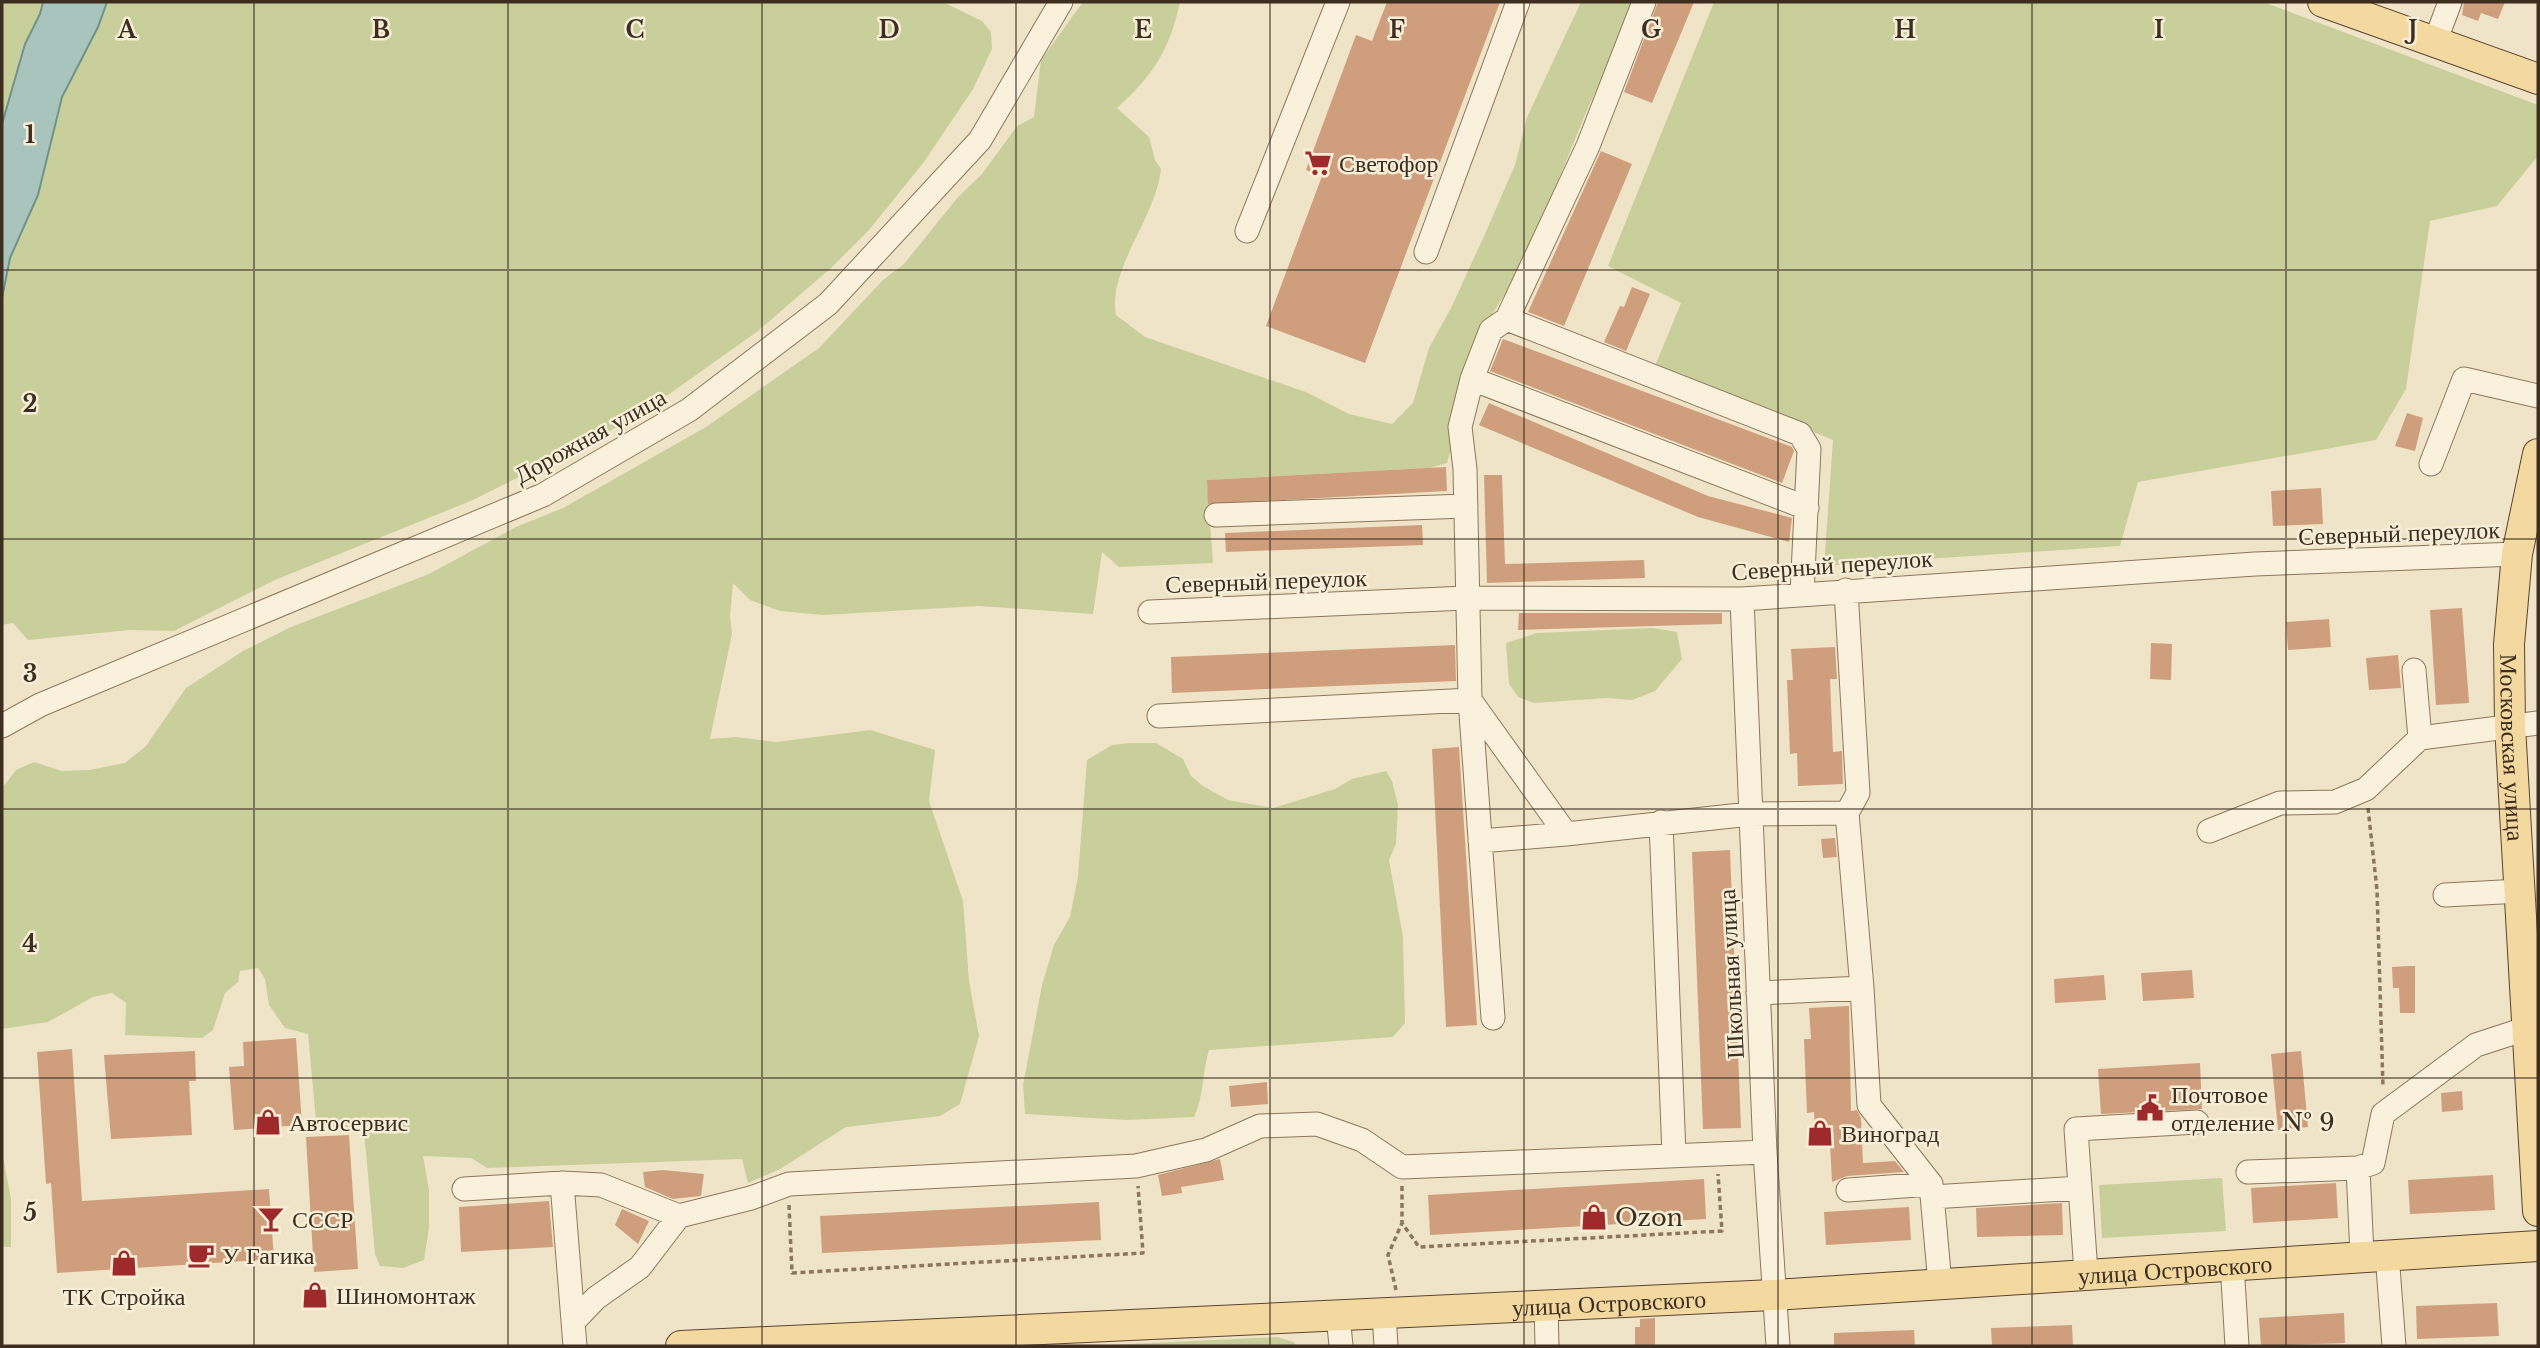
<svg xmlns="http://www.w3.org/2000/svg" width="2540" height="1348" viewBox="0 0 2540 1348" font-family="'Libre Baskerville',serif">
  <rect width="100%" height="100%" fill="#f0e4c8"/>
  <path fill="#c9cf9b" d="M2,2H943L982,21L991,32L992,49L973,89L924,162L869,230L831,268L758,331L651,407L601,436L473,500L275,580L174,631L130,630L28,640L13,623L2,625Z
    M1083,2H1180C1170,49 1153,76 1117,108L1149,137L1155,160L1161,169C1156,218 1107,270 1116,315L1145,337L1306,392L1349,414L1392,424L1413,403L1429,348L1451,308L1485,234L1515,165L1527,117L1581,2H1636L1585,115L1524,264L1493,313L1483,335L1447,463L1430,468L1207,480L1213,563L1119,567L1102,552L1093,614L979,606L823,615L780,611L750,600L733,583L730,616L732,634L710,739L736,737L776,742L870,730L935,750L929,801L963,901L969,981L979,1036L960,1104L940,1116L846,1127L780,1169L748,1183L742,1159L487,1168L471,1158L423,1156L429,1190V1228L424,1260L403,1268L380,1266L375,1254L364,1131H317L308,1034L285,1028L269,1005L265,979L258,968L240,971L238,982L225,993L213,1030L202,1038L125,1035L126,1003L112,993L93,997L48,1022L2,1029V788L16,770L34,762L62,771L89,770L125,763L146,746L186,688L243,651L291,627L429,574L516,527L563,508L706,427L819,348L883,280L904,264L958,197L982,174L1017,126L1034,117L1041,60Z
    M1714,2H2263L2538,105V156L2497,206L2430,221L2406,389L2376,440L2138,482L2120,546L1824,566L1833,440L1655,366L1681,303L1608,266Z
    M1652,628L1677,632L1682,659L1655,691L1632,700L1607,698L1534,703L1518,697L1509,684L1506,643L1537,633Z
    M1130,743H1156L1183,759L1191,776L1203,786L1228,800L1273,808L1335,789L1352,779L1386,771L1392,781L1398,805L1396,844L1389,860L1403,937L1405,1023L1393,1037L1209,1050C1202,1073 1204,1096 1194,1117L1127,1120L1025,1114L1023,1085L1042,985L1054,945L1070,917L1078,876L1087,760L1112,745Z
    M2,1152L11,1199V1247H2Z
    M2222,1178L2226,1231L2102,1238L2099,1185Z
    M1277,1337L1294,1342L1296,1346H1087Z"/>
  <path fill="#a9c4bc" stroke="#6f938a" stroke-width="2" d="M43,2H107L98,27L62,97L38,195L10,258L2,298V124L25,44L40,14Z"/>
  <path fill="#cf9f7d" d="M1387,2H1500L1365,363L1266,326L1322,176L1306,170L1356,35L1372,41Z
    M1658,2H1694L1652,103L1624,92Z
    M2464,2H2505L2498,19L2481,13L2478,21L2462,15Z
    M1601,151L1632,164L1564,326L1528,312Z
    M1632,287L1650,294L1626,351L1604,342L1620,306L1624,307Z
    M1503,339L1792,447L1794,451L1782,483L1490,371Z
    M1489,403L1708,496L1792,518L1789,542L1698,517L1479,425Z
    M2407,413L2423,418L2415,451L2395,446Z
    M1446,467L1447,491L1208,504L1207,480Z
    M1484,475H1502L1505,564L1644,560L1645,578L1487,583Z
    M2321,488L2323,524L2273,526L2271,491Z
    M1422,525L1423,545L1226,552L1225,533Z
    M2462,608L2469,703L2436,705L2430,610Z
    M1519,613H1722V624L1518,630Z
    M2329,619L2331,647L2288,650L2286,622Z
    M2151,643L2172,644L2171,680L2150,679Z
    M1455,645L1456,681L1172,693L1171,657Z
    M1835,647L1837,679H1830L1833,752L1842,751L1843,784L1798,786L1797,753L1790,754L1787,680H1793L1791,649Z
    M2398,655L2401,688L2369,690L2366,658Z
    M1459,747L1477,1025L1446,1027L1432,749Z
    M1835,838L1837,857L1823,858L1821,839Z
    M1730,850L1741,1128L1703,1129L1692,852Z
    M2409,966H2415V1013H2400L2399,988H2393L2392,967Z
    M2192,970L2194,998L2143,1001L2141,973Z
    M2104,975L2106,1000L2055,1003L2054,979Z
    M1849,1006L1851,1111L1857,1110L1861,1118L1863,1163L1895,1161L1904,1172L1847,1176L1832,1182L1830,1144L1816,1145L1814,1112L1807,1113L1804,1039H1811L1809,1008Z
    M296,1038L302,1125L234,1130L229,1067L244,1066L243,1042Z
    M72,1049L82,1201L269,1189L274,1259L57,1273L51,1183L46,1184L37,1052Z
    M195,1051L196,1081H189L192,1135L111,1139L104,1055Z
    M2301,1051L2308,1127L2278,1130L2271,1054Z
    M2200,1063L2202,1109L2101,1114L2098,1069Z
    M1267,1082L1268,1104L1231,1107L1229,1086Z
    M2462,1091L2463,1110L2442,1112L2441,1093Z
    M349,1135L358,1269L314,1272L306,1137Z
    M1220,1159L1224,1180L1181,1187L1182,1193L1162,1196L1158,1175Z
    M663,1170L704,1174L701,1196L673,1199L645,1187L643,1172Z
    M2493,1175L2495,1210L2410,1214L2408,1180Z
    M1704,1179L1706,1219L1430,1235L1428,1195Z
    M2336,1183L2338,1218L2253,1223L2251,1188Z
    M549,1201L553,1247L461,1252L459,1207Z
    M1099,1202L1101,1240L822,1253L820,1216Z
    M2062,1203L2063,1235L1977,1237L1976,1208Z
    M1909,1207L1911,1240L1826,1245L1824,1212Z
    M622,1209L649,1221L638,1244L615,1225Z
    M2497,1303L2499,1336L2417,1339L2416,1306Z
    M2344,1313L2345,1343L2261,1346L2259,1318Z
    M1655,1318V1346H1635V1327H1640V1319Z
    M2072,1325L2073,1346H1992L1991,1328Z
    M1914,1330L1915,1346H1834V1333Z"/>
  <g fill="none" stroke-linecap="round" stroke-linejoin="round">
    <g stroke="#8d765c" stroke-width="25">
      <path id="minor" d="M2435,42L2450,2
        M1247,231L1338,2
        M1426,252L1518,2
        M1507,319L1800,434L1809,449L1802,594
        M1472,379L1807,508
        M2431,464L2464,379L2538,396
        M1216,515L1466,506
        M1846,590L1858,793L1847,813L1862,988
        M1742,599L1765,1152L1778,1346
        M1150,612L1466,598L1742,599L2255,564L2517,554
        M2414,670L2420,738
        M1470,700L1566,834L1750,814L1847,813
        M1470,700L1493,1018
        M1159,716L1470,700L1465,469L1460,427L1472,379L1491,330L1507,319L1588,146L1644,2
        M2,726L40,705L543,495L689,410L828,304L980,140L1061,2
        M1661,822L1674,1155
        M2209,831L2280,803L2335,802L2366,789L2420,738L2538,723
        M1480,841L1566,834
        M2445,895L2520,891
        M1758,993L1862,988L1869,1105L1931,1184L1940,1284
        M2248,1172L2358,1168
        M562,1183L575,1346
        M464,1189L562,1183L601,1185L679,1216
        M1848,1190L1931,1184
        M1932,1197L2080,1188
        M2387,1254L2394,1346
        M2362,1255L2358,1168L2373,1163L2383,1114L2476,1045L2528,1028
        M2232,1263L2237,1346
        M2086,1273L2076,1129L2197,1122
        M1546,1304L1547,1346
        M1384,1313L1386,1346
        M1338,1315L1341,1346
        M574,1321L596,1298L640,1267L679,1216L751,1198L789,1184L1136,1166L1206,1150L1260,1126L1317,1124L1362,1140L1402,1167L1765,1152"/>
    </g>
    <g stroke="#5b4430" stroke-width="32">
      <g id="major">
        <path d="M2323,2L2538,79"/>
        <path id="s1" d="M2538,454L2517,554L2509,644L2510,726L2538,1211"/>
        <path id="s2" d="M681,1346L1773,1295L2538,1246"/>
      </g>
    </g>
    <path stroke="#8d765c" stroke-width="3.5" stroke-dasharray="5 3.5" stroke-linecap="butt" d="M2368,808L2377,890L2383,1087
      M1402,1186V1223L1419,1247L1722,1231L1718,1174
      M789,1205L792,1273L1143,1253L1138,1186
      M1396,1290L1388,1255L1402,1223"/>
    <use href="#minor" stroke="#faf1dc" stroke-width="23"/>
    <use href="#major" stroke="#f3d9a0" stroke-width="30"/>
  </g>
  <path fill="none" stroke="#3d2e20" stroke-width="2" stroke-opacity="0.55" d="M254,2V1346M508,2V1346M762,2V1346M1016,2V1346M1270,2V1346M1524,2V1346M1778,2V1346M2032,2V1346M2286,2V1346M2,270H2538M2,539H2538M2,809H2538M2,1078H2538"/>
  <defs>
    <g id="supermarket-bare" transform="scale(2.1)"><path d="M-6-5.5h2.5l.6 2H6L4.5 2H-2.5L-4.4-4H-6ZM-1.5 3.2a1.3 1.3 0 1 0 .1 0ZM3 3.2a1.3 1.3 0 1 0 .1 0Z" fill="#9e2a2b" stroke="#f7eed8" stroke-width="2.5" paint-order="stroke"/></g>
    <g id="civic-bare" transform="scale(2.1)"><path d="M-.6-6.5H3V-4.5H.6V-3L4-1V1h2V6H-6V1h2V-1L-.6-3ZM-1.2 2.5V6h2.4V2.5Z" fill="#9e2a2b" stroke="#f7eed8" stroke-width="2.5" paint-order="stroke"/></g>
    <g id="shop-bare" transform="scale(2.1)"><path d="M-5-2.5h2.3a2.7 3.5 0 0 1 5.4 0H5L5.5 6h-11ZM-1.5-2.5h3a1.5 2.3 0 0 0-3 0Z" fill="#9e2a2b" stroke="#f7eed8" stroke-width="2.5" paint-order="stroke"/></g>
    <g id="bar-bare" transform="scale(2.1)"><path d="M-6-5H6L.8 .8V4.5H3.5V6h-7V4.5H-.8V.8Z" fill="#9e2a2b" stroke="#f7eed8" stroke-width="2.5" paint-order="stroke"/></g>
    <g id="cafe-bare" transform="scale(2.1)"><path d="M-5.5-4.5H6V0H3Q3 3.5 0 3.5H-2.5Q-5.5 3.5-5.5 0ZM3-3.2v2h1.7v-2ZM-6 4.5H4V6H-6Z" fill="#9e2a2b" stroke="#f7eed8" stroke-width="2.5" paint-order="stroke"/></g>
  </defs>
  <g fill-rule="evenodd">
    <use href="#supermarket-bare" x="1318" y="163"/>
    <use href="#civic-bare" x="2150" y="1108"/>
    <use href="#shop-bare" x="268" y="1122"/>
    <use href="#shop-bare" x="1820" y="1133"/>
    <use href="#shop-bare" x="1594" y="1217"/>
    <use href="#bar-bare" x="271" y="1219"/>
    <use href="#cafe-bare" x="201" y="1255"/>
    <use href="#shop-bare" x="124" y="1263"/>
    <use href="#shop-bare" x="315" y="1295"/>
  </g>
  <g text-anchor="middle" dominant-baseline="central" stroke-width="5" stroke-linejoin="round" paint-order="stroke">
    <g font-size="24" fill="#3d2e20" stroke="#f7eed8" text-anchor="start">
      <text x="1339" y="163">Светофор</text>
      <text x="2171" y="1094">Почтовое<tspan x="2171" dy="28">отделение № 9</tspan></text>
      <text x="289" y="1122">Автосервис</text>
      <text x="1841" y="1133">Виноград</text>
      <text x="1615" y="1217">Ozon</text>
      <text x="292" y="1219">СССР</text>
      <text x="222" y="1255">У Гагика</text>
      <text x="336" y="1295">Шиномонтаж</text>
      <text x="124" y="1296" text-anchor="middle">ТК Стройка</text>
    </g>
    <g font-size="24" fill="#3d2e20" stroke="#f7eed8">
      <text transform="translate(590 436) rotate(-29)">Дорожная улица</text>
      <text transform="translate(2399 533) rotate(-2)">Северный переулок</text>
      <text transform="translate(1832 565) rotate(-4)">Северный переулок</text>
      <text transform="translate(1266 581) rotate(-2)">Северный переулок</text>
      <text stroke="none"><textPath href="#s1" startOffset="296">Московская улица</textPath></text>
      <text transform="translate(1731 974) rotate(-93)">Школьная улица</text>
      <text stroke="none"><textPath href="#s2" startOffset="1496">улица Островского</textPath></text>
      <text stroke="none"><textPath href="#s2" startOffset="929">улица Островского</textPath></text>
    </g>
  </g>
  <g font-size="23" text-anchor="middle" font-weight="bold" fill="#3d2e20" stroke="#f7eed8" stroke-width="5" stroke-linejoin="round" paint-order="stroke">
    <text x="127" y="38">A</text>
    <text x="381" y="38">B</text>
    <text x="635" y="38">C</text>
    <text x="889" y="38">D</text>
    <text x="1143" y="38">E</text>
    <text x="1397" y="38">F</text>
    <text x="1651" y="38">G</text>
    <text x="1905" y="38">H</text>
    <text x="2159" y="38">I</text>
    <text x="2413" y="38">J</text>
    <text x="30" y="143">1</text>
    <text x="30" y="412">2</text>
    <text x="30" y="682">3</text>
    <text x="30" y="952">4</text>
    <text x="30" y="1221">5</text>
  </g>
  <rect width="2540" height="1348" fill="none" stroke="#3d2e20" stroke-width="7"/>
</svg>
